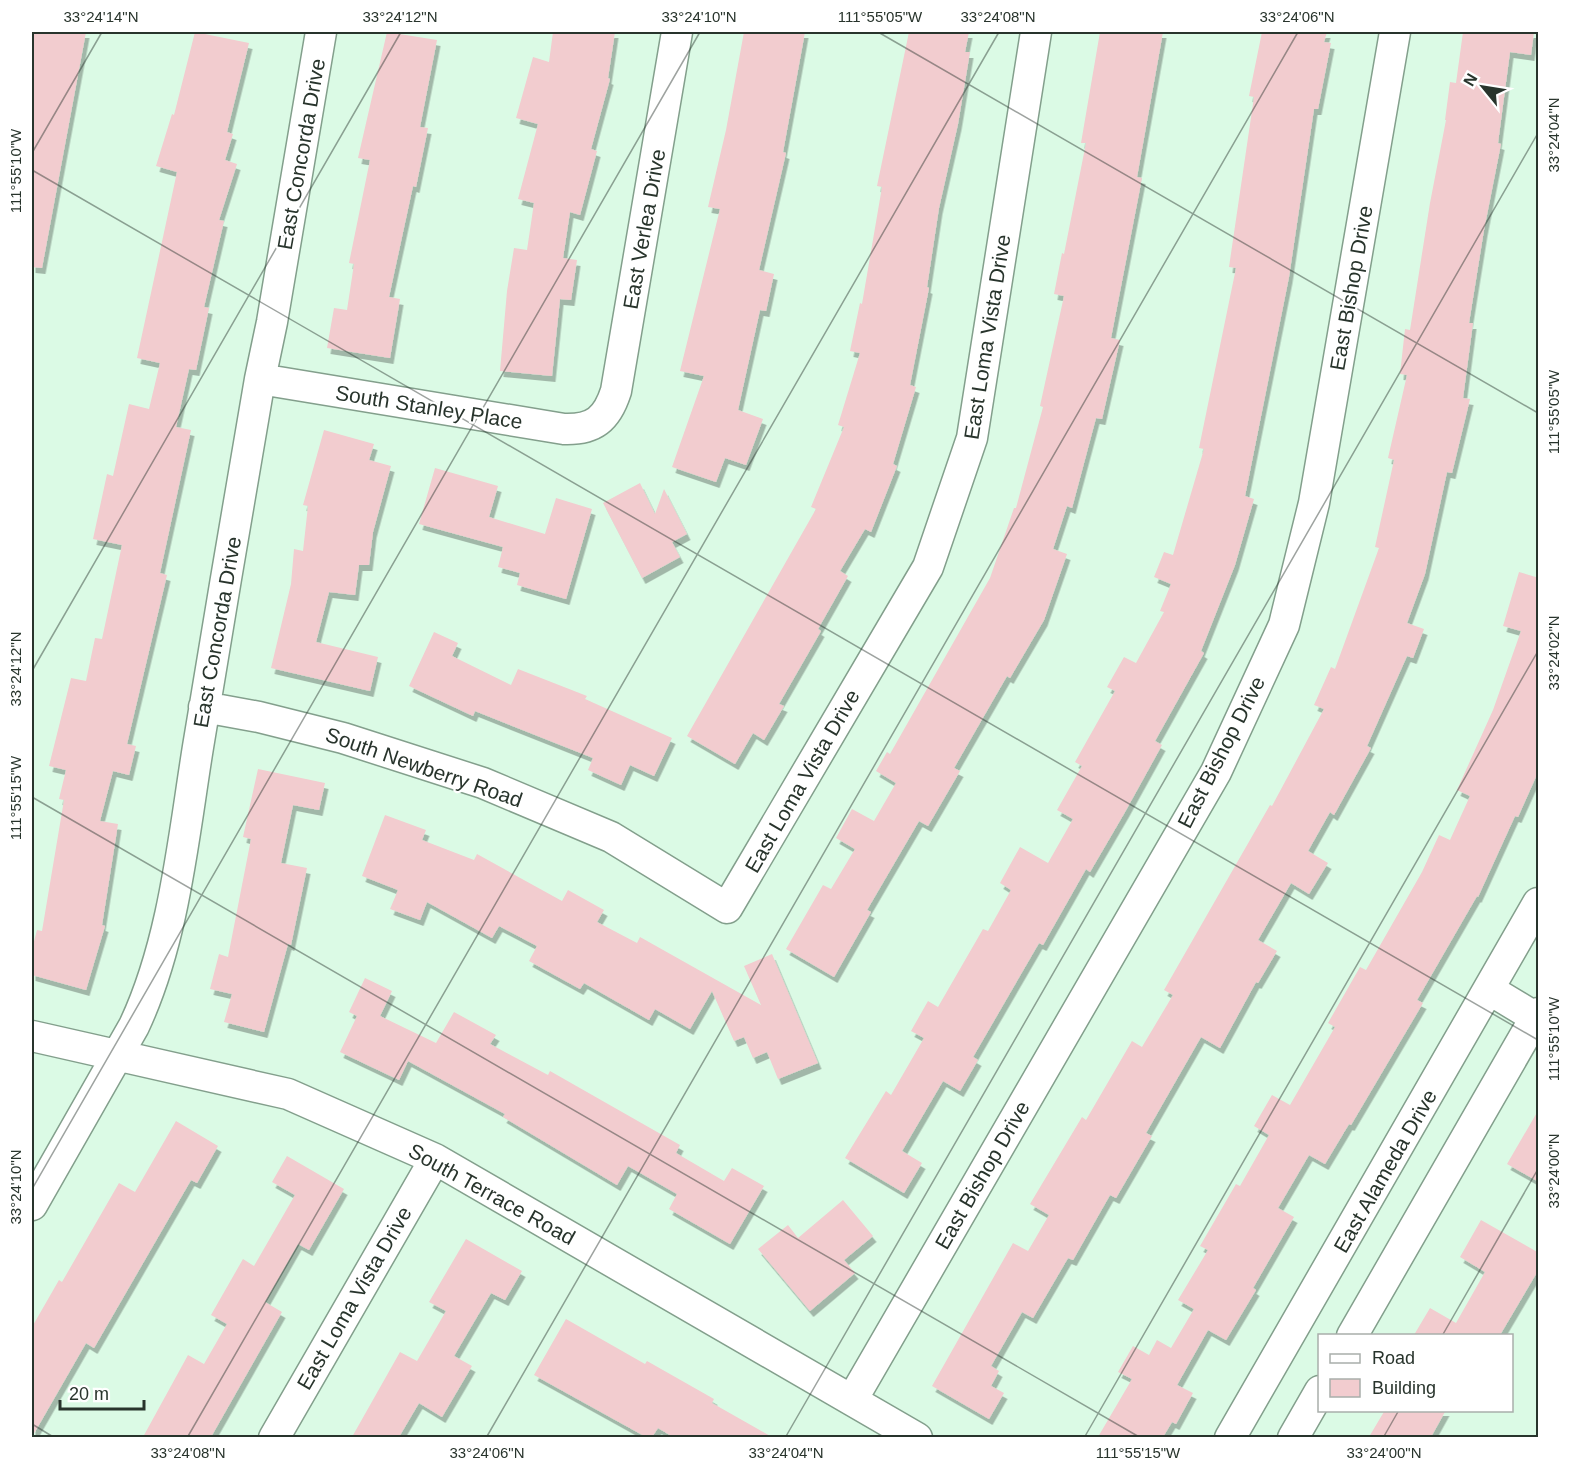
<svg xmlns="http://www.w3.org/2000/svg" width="1570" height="1469" viewBox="0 0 1570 1469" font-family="Helvetica,sans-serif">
  <defs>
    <filter id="shadow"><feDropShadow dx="3.5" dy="6" stdDeviation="0" flood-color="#0004"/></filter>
  </defs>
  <rect width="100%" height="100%" fill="#dbfae5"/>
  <path fill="#f2cccf" filter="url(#shadow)" d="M32,32H86L42,268L32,267Z
    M195,32L249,43L227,132L233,134L225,160L237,164L219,220L224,221L204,307L209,308L196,370L189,369L176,427L191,430L160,573L167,575L127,744L136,746L129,775L113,771L100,821L118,824L102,925L105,926L86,990L32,975V949L37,930L42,931L64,800L59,799L66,770L49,766L71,678L86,681L95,638L102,639L122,545L93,539L107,474L113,476L129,404L149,409L160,363L137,358L177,172L156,166L172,114L174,115Z
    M387,32L437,40L420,127L428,128L416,187L413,186L389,297L400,299L390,358L327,348L334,308L347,310L354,264L349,263L370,160L358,158Z
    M553,32H615L608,78L610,79L591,149L597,151L580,215L570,212L563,258L577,260L571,300L560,299L552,376L500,371L507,291L514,248L527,250L534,203L518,199L538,124L516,118L533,57L549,62Z
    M744,32H805L783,152L786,153L759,270L774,274L766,311L760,310L738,410L763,419L746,465L725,458L716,482L672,467L704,376L680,371L720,209L708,207L726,130Z
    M909,32H969L965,52H970L958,124L939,208L927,287L929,288L910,385L916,387L893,464L897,466L871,532L865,529L840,571L848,576L818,629L821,631L779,704L784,706L764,740L753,733L735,764L687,736L816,509L811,507L844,427L838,425L860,353L850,351L860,303L862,304L882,187L877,186Z
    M1100,32H1163L1137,177L1142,178L1111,338L1120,340L1102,419L1096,418L1072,508L1067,506L1053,549L1067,554L1044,620L1010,678L1007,676L954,768L960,771L928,826L919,821L867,910L871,912L834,977L786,949L823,885L831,889L855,849L836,838L852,809L874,821L896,783L876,771L887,752L890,754L990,578L1014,508H1016L1043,407L1040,406L1064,296L1054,294L1062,253L1064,254L1086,143H1081Z
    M1262,32H1327L1324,42L1331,43L1318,109H1314L1289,277L1245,496L1254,499L1235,565L1201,651L1204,653L1155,741L1162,745L1125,812L1090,872L1086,869L1043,945L1039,943L973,1057L978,1060L960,1091L943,1081L902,1151L922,1163L904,1193L845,1158L886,1091L891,1095L924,1038L911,1031L928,1001L938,1007L983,929L988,931L1011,890L1000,883L1020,847L1048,863L1073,819L1057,810L1082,766L1075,762L1115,691L1107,687L1124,657L1136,663L1164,612L1160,611L1171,584L1154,577L1164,552L1173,555L1204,449L1199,448L1236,268L1229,267L1254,97L1249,96Z
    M1463,32H1534L1531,55L1510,52L1498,143L1501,144L1484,230L1469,323H1473L1463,398L1470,399L1452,473L1447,472L1425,574L1407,623L1424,629L1413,658L1407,656L1367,746L1371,748L1334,815L1330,812L1308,851L1328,863L1309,894L1291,883L1258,940L1277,951L1258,983L1256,982L1220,1048L1201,1037L1146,1133L1152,1136L1116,1198L1110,1195L1073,1260L1068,1258L1033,1318L1022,1312L991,1366L999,1371L991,1386L1004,1393L989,1419L932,1386L1013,1243L1028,1251L1049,1215L1030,1204L1082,1117L1086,1120L1132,1041L1142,1047L1173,995L1164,990L1270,805L1272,806L1324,709L1314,705L1331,667L1335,669L1379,548L1375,547L1394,460L1388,458L1407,375L1400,374L1405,329L1410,330L1430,203L1446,120H1445L1450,82L1456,83Z
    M324,430L374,444L369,460L391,466L373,532L369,565H359L355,595L329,592L316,642L378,657L370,691L271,668L291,584L294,549L303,551L308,506L303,505Z
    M435,468L498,486L489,517L545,534L556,498L592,509L566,599L517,585L520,573L498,567L503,547L419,524Z
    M640,483L655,514L664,489L687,534L672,542L680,557L642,578L603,503Z
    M1519,572L1539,578V770L1518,817L1515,816L1478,897L1477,896L1417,1000L1423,1003L1351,1125L1349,1124L1325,1164L1309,1155L1278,1208L1294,1217L1253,1288L1256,1290L1226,1340L1208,1330L1177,1385L1193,1393L1176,1424L1172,1422L1163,1437H1098L1132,1379L1118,1372L1133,1346L1149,1355L1157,1340L1171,1348L1194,1309L1178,1300L1208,1250L1200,1246L1236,1184L1240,1186L1269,1135L1254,1126L1272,1095L1290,1105L1335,1027L1328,1023L1360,967L1366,970L1422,872L1439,835L1450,840L1470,796L1457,790L1493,710L1521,631L1503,626Z
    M434,632L458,643L452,656L511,685L518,669L587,696L585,699L672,738L654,776L630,765L621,785L588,770L593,758L475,711L473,716L409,686Z
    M258,769L325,783L319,810L293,805L281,863L307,868L291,945L288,944L264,1032L224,1022L232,994L210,989L219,954L228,957L251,839L243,837Z
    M385,815L426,830L422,840L474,860L477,854L562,901L568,890L604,910L597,922L637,943L640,937L761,1005L744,966L772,954L818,1063L778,1079L767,1052L753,1058L744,1037L734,1041L712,991L690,1029L655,1009L649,1020L584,983L580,989L529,961L537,946L499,926L492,938L427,902L420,920L390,909L398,890L362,876Z
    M365,978L392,991L380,1016L436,1043L454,1012L496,1035L490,1044L548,1075L550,1071L680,1145L676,1153L724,1181L732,1168L764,1186L730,1244L669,1209L677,1194L628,1166L617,1185L503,1117L505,1114L408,1061L399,1080L340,1052L357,1016L349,1012Z
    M1539,1109V1182L1507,1164Z
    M176,1121L218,1146L197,1183L191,1180L94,1348L86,1343L32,1437V1327L59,1280L62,1282L119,1183L135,1192Z
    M287,1156L344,1189L309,1250L298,1244L265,1302L282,1312L211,1437H143L188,1355L204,1364L227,1324L211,1315L243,1259L254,1266L295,1195L272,1182Z
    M843,1200L873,1236L844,1260L855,1273L810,1311L758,1249L788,1225L798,1238Z
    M1481,1220L1539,1253V1269L1500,1335H1414L1430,1308L1456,1323L1485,1272L1460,1257Z
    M466,1239L522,1271L505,1300L491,1293L454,1356L472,1366L442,1417L419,1403L399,1437H352L400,1352L417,1361L446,1311L429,1302Z
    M566,1319L645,1364L647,1361L714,1399L712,1403L772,1437H673L658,1428L652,1437H646L534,1375Z
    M1385,1410H1446L1431,1437H1369Z"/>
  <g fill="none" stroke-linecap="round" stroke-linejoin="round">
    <g stroke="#839f8c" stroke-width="33">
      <path id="street" d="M260,379L564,429C594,430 607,419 616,391L677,32
        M204,707L259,717L343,738L483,783L611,837L727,908L928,567L972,438L1036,32
        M1490,990L1538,1019
        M32,1036L288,1094L435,1159L917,1438
        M32,1205L134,1026C174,941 183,840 198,747C218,624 239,502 260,379L272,322L321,32
        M1352,1336L1538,1013
        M852,1400L1216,772L1284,625L1314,503L1395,32
        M274,1438L435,1159
        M1230,1438L1538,903
        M1293,1438L1320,1391"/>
    </g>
    <use href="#street" stroke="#fff" stroke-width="30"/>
  </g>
  <path fill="none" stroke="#28342c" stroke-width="1.5" stroke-opacity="0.45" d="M878,32L1538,413M32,153L102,32M32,170L1538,1040M32,671L401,32M32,797L1141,1438M32,1189L700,32M1442,1336L1538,1169M32,1424L55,1438M187,1438L999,32M486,1438L1298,32M785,1438L1538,133M1084,1438L1538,651M1383,1438L1399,1410"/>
  <g text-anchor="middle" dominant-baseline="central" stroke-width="4.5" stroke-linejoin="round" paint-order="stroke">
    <g font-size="21" fill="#28342c" stroke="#fff">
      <text transform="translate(301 154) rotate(-80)">East Concorda Drive</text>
      <text transform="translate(644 229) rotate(-80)">East Verlea Drive</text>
      <text transform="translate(1351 288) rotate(-80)">East Bishop Drive</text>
      <text transform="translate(987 337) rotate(-81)">East Loma Vista Drive</text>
      <text transform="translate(429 407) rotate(9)">South Stanley Place</text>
      <text transform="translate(217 632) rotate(-80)">East Concorda Drive</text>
      <text transform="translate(1221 752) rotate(-63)">East Bishop Drive</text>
      <text transform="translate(424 767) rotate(19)">South Newberry Road</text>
      <text transform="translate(802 781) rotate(-60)">East Loma Vista Drive</text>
      <text transform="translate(1385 1171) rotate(-60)">East Alameda Drive</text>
      <text transform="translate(982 1175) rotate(-60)">East Bishop Drive</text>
      <text transform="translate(492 1194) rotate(29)">South Terrace Road</text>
      <text transform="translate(354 1298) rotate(-60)">East Loma Vista Drive</text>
    </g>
  </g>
  <rect width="1570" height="1469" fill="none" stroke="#ffffff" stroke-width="66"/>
  <rect x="1318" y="1334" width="195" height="78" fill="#ffffff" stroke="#a9aeab" stroke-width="1.5"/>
  <rect x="1330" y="1354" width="30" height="9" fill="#ffffff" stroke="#a9aeab" stroke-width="1.5"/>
  <text x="1372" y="1364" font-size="18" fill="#28342c">Road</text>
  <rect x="1330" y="1379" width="30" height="18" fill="#f2cccf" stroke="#a9aeab" stroke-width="1.5"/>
  <text x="1372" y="1394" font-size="18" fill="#28342c">Building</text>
  <g transform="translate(1483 87) rotate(300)" stroke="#ffffff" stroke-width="4.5" paint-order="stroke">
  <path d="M0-4.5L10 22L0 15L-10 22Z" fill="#28342c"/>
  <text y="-9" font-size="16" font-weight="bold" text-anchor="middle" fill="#28342c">N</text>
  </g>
  <path d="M60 1400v9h84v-9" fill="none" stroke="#28342c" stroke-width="3"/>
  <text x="69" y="1400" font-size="18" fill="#28342c" stroke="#ffffff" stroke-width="4.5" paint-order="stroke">20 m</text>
  <rect x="33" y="33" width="1504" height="1403" fill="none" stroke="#28342c" stroke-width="2"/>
  <g font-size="15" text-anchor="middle" fill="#28342c">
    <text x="101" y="22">33°24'14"N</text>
    <text x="400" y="22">33°24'12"N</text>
    <text x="699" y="22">33°24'10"N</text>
    <text x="880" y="22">111°55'05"W</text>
    <text x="998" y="22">33°24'08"N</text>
    <text x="1297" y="22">33°24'06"N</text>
    <text transform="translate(1554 135) rotate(-90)" y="5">33°24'04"N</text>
    <text transform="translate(16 171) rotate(-90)" y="5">111°55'10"W</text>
    <text transform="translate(1554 412) rotate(-90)" y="5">111°55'05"W</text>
    <text transform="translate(1554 653) rotate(-90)" y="5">33°24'02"N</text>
    <text transform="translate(16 669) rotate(-90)" y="5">33°24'12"N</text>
    <text transform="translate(16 798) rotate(-90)" y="5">111°55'15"W</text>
    <text transform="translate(1554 1039) rotate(-90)" y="5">111°55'10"W</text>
    <text transform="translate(1554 1171) rotate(-90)" y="5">33°24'00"N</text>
    <text transform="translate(16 1187) rotate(-90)" y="5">33°24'10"N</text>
    <text x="188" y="1458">33°24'08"N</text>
    <text x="487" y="1458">33°24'06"N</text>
    <text x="786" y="1458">33°24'04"N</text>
    <text x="1138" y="1458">111°55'15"W</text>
    <text x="1384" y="1458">33°24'00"N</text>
  </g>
</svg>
